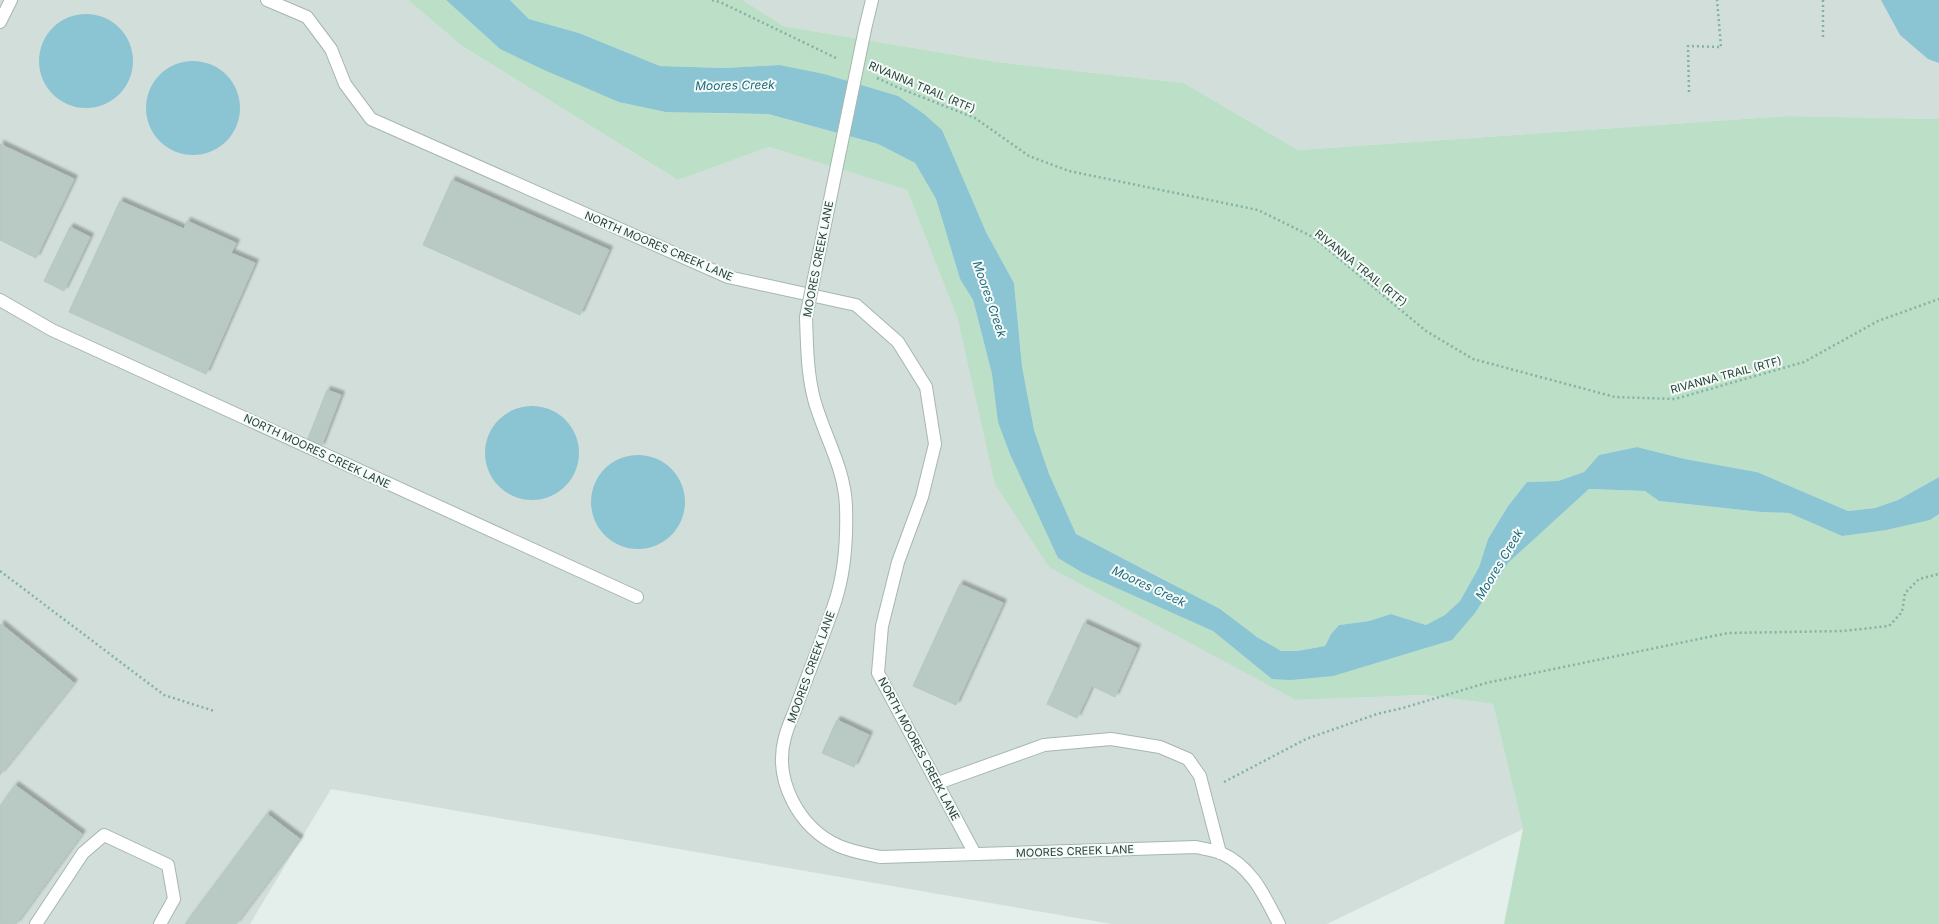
<svg xmlns="http://www.w3.org/2000/svg" width="1939" height="924" viewBox="0 0 1939 924" font-family="Inter,sans-serif">
  <defs>
    <filter id="shadow"><feDropShadow dx="3.5" dy="-3.5" stdDeviation="1" flood-color="#0004"/></filter>
  </defs>
  <rect width="100%" height="100%" fill="#e4eeea"/>
  <path fill="#d2ded9" d="M0,0H408L462,46L678,180L769,147L907,190L958,320L1296,700L1424,695L1493,704L1523,829L1327,924H1112L331,789L250,924H0Z
    M743,0H1939V119L1787,116L1298,150L1184,83L997,62L783,26Z"/>
  <path fill="#bcdfc7" d="M408,0H446L500,49L702,113L768,114L878,144L915,163L936,199L960,279L973,300L992,374L998,422L1058,558L1083,573L1213,631L1272,679L1475,613L1508,563L1589,489L1645,491L1659,501L1761,512L1789,513L1842,536L1930,520L1939,514V924H1504L1523,829L1493,704L1424,695L1296,700L1049,567L995,484L958,320L907,190L769,147L678,180L462,46Z
    M510,0H743L783,26L997,62L1184,83L1298,150L1787,116L1939,119V477L1898,500L1875,508L1848,511L1757,472L1685,459L1637,447L1599,455L1584,472L1558,481L1527,482L1508,506L1488,539L1479,567L1460,601L1446,615L1426,625L1391,614L1369,621L1339,625L1331,634L1325,646L1297,651L1281,652L1170,582L1076,534L1049,474L1034,430L1022,366L1014,283L986,232L967,190L779,65L725,68L660,66L579,33L529,19Z"/>
  <path fill="#8bc5d3" d="M446,0H510L529,19L579,33L660,66L725,68L779,65L824,74L898,96L924,114L942,130L986,232L1014,283L1022,366L1034,430L1049,474L1076,534L1220,609L1257,637L1281,651H1297L1325,646L1331,634L1339,625L1369,621L1391,614L1426,625L1445,615L1460,601L1479,567L1488,539L1508,506L1527,482L1558,481L1584,472L1599,455L1637,447L1685,459L1757,472L1848,511L1875,508L1898,500L1939,477V514L1930,520L1886,530L1842,536L1789,513L1761,512L1659,501L1645,491L1589,489L1508,563L1475,613L1452,640L1333,676L1291,680L1272,679L1213,631L1083,573L1058,558L1010,454L998,422L992,374L973,300L960,279L936,199L915,163L878,144L768,114L666,112L619,102L542,69L500,49Z
    M1881,0H1939V63L1928,59L1900,35Z
    M39 61a47 47 0 1 1 94 0a47 47 0 1 1-94 0Z
    M146 108a47 47 0 1 1 94 0a47 47 0 1 1-94 0Z
    M485 453a47 47 0 1 1 94 0a47 47 0 1 1-94 0Z
    M591 502a47 47 0 1 1 94 0a47 47 0 1 1-94 0Z"/>
  <path fill="#b9c9c3" stroke="#b6c8c1" filter="url(#shadow)" d="M0,144L74,179L36,258L0,240Z
    M452,180L609,250L580,315L423,245Z
    M120,201L184,229L187,221L236,243L231,253L255,263L206,374L69,312Z
    M70,227L90,237L64,291L44,281Z
    M327,390L341,395L321,447L307,441Z
    M960,584L1003,603L956,705L913,686Z
    M1084,623L1137,648L1115,697L1092,686L1077,718L1047,704Z
    M1,624L74,683L0,775V625Z
    M837,720L869,735L854,767L822,753Z
    M15,785L82,834L16,924H0V806Z
    M267,814L300,839L236,924H185Z"/>
  <g fill="none" stroke-linecap="round" stroke-linejoin="round">
    <g stroke="#a6b6b1" stroke-width="14">
      <path id="minor" d="M267,0L307,17L331,49L345,84L371,119L728,277L856,305L898,342L926,387L935,444L922,497L898,562L882,626L878,673L975,854
        M0,22L11,0
        M865,29L872,0
        M0,300L52,330L637,597
        M806,317C807,344 807,372 814,399C824,436 845,468 846,507C847,538 845,572 835,602C824,635 810,669 798,702C794,714 788,725 785,737C773,780 799,828 839,846C853,852 866,854 881,857L1196,847C1204,849 1213,850 1221,853C1252,867 1264,895 1279,924
        M938,783L1044,745L1111,739L1160,747L1188,759L1200,776L1220,853
        M36,924L83,853L104,835L168,865L174,899L160,924"/>
    </g>
    <path stroke="#83b2a5" stroke-width="2.5" stroke-dasharray="2 3" stroke-linecap="butt" d="M712,0L720,2L836,58
      M1823,0V37
      M877,78L899,88L975,118L1029,156L1069,171L1258,210L1313,237L1426,331L1473,359L1615,397L1675,399L1804,362L1878,321L1939,299
      M1689,92L1688,46L1721,47L1717,0
      M0,571L164,695L214,711
      M1224,782L1306,739L1377,714L1403,708L1486,683L1728,633L1843,631L1889,626L1902,612L1905,593L1919,579L1939,574"/>
    <use href="#minor" stroke="#fff" stroke-width="12"/>
    <g stroke="#a6b6b1" stroke-width="14" stroke-linecap="butt">
      <path id="minor-bridge" d="M806,317L865,29"/>
    </g>
    <use href="#minor-bridge" stroke="#fff" stroke-width="12"/>
  </g>
  <g text-anchor="middle" dominant-baseline="central" stroke-width="4" stroke-linejoin="round" paint-order="stroke">
    <g font-size="11" fill="#234039" stroke="#f5faf7">
      <text transform="translate(922 87) rotate(23)">RIVANNA TRAIL (RTF)</text>
      <text transform="translate(659 246) rotate(23)">NORTH MOORES CREEK LANE</text>
      <text transform="translate(818 259) rotate(-79)">MOORES CREEK LANE</text>
      <text transform="translate(1361 268) rotate(39)">RIVANNA TRAIL (RTF)</text>
      <text transform="translate(1726 375) rotate(-15)">RIVANNA TRAIL (RTF)</text>
      <text transform="translate(317 451) rotate(25)">NORTH MOORES CREEK LANE</text>
      <text transform="translate(811 667) rotate(-70)">MOORES CREEK LANE</text>
      <text transform="translate(919 749) rotate(62)">NORTH MOORES CREEK LANE</text>
      <text transform="translate(1075 851) rotate(-2)">MOORES CREEK LANE</text>
    </g>
    <g font-size="12" font-style="italic" fill="#1b697e" stroke="#f5faf7">
      <text transform="translate(735 85) rotate(-1)">Moores Creek</text>
      <text transform="translate(990 299) rotate(71)">Moores Creek</text>
      <text transform="translate(1499 564) rotate(-59)">Moores Creek</text>
      <text transform="translate(1149 586) rotate(25)">Moores Creek</text>
    </g>
  </g>
</svg>
